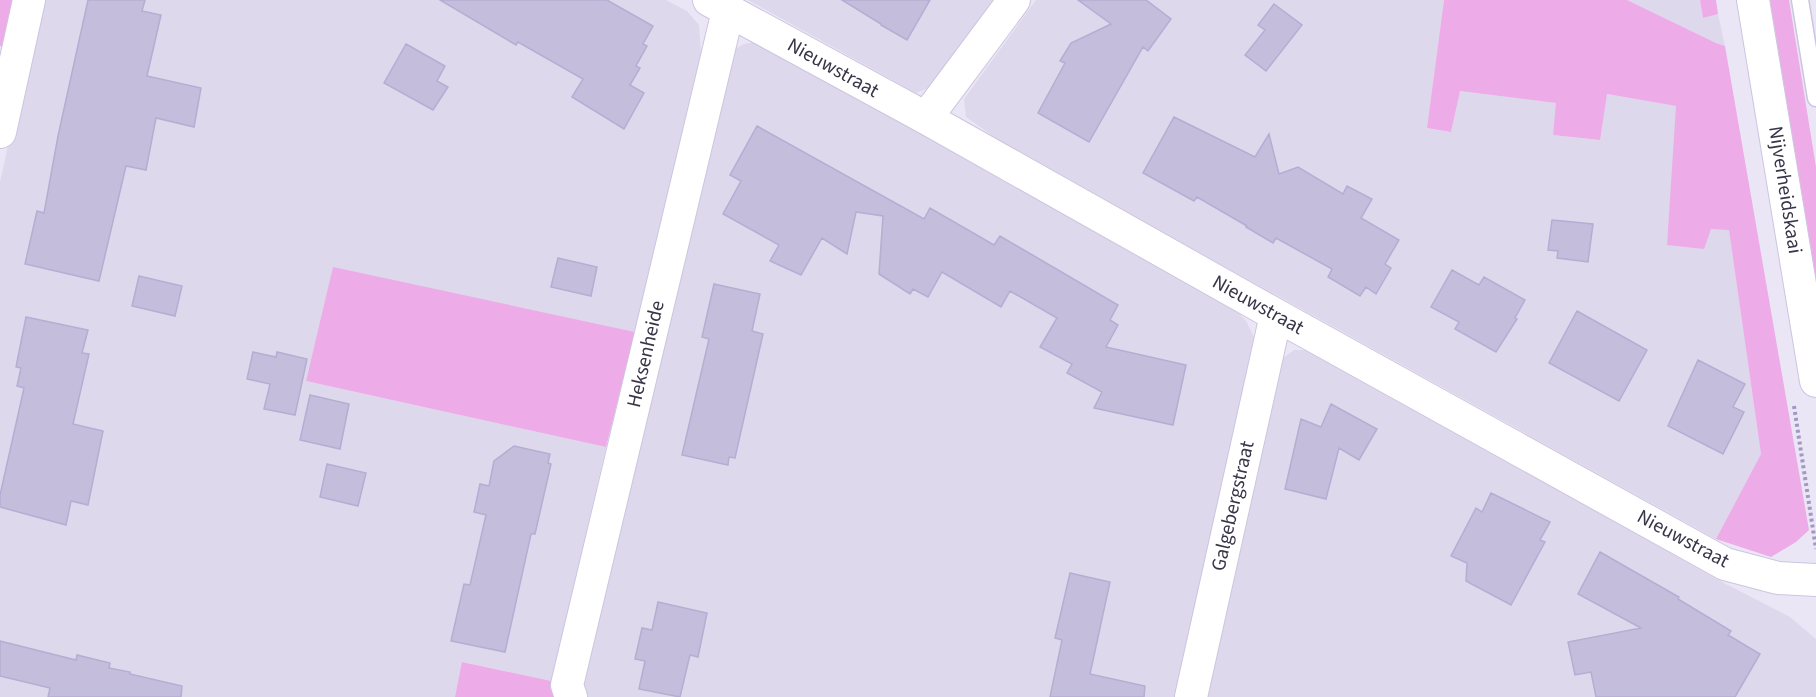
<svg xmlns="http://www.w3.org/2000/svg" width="1816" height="697" viewBox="0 0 1816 697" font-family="'Source Sans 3',sans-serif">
  <rect width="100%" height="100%" fill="#ebe6f5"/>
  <path fill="#ded8ed" d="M40,0H666L687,11L699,25L701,52L635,332L334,268L306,381L606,447L556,662V682L463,662L455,697H0V182Z
    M748,0H993L933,86L916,93Z
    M1036,0H1444L1427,128L1451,132L1459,91L1557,103L1553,135L1599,140L1606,94L1677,106L1667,245L1711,229H1729L1761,454L1716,539L1004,144L966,117L964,99Z
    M1627,0H1700L1703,18L1718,14L1725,46L1716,43Z
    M755,42L762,44L1236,310L1246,321L1254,337L1255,343L1247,396L1175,697H583L585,671L735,49L744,44Z
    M1294,350H1309L1724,583L1790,617L1816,639V697H1206L1270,402L1283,358Z"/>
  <path fill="#edabe8" d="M0,0H17L7,48L0,46Z
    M1444,0H1627L1716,43L1725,46L1809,530L1796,542L1771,557L1716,539L1761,454L1729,230L1711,229L1704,249L1667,245L1676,106L1607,94L1600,140L1553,135L1556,103L1460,91L1451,132L1427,128Z
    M1700,0H1716L1718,14L1703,18Z
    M1770,0H1789L1816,167V279Z
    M333,267L635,332L606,447L306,381Z
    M462,662L556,682L557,697H455Z"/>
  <path fill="#c4bddb" stroke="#b6add3" stroke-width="1.5" d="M88,0H145L142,11L161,15L147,76L201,88L194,127L156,118L146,170L126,166L99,281L25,264L37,211L44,213L58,136Z
    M440,0H607L653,26L643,44L647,46L636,66L640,68L630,85L644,93L624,129L572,97L583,79L518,42L516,45Z
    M842,0H930L907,40L881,25V24Z
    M1078,0H1146L1171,19L1148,51L1143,47L1089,142L1038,113L1065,63L1060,61L1071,43L1111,24Z
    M1274,4L1302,25L1266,71L1245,55L1265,30L1258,25Z
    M406,44L445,66L437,81L448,87L433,110L384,83Z
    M1174,117L1255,157L1269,134L1279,174L1298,167L1343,194L1347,186L1372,199L1361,218L1399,240L1385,264L1391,268L1376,294L1366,287L1360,296L1328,277L1332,269L1276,238L1273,243L1246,227L1247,226L1197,197L1194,201L1143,173Z
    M757,126L924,219L930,208L994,245L1000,236L1118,305L1110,320L1118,325L1106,347L1186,365L1173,425L1094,408L1102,392L1067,373L1072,364L1040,347L1057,318L1010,291L1001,307L942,272L928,297L913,289L910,294L879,274L883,216L856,212L847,254L822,238L801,275L770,261L779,245L723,214L741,181L730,175Z
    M1552,220L1593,224L1588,262L1557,258L1558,251L1548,250Z
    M558,258L597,267L591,296L551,287Z
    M1452,270L1479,285L1484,277L1525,300L1515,318L1517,319L1496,352L1455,329L1459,322L1431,307Z
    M139,276L182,286L175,316L132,306Z
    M714,284L760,294L752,331L763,334L735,458L729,457L728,465L682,455L709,339L702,337Z
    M1577,311L1647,350L1619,401L1549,363Z
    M26,317L88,330L82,353L89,354L73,424L103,431L88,505L71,501L66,525L0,507V495L24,388L17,386L21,368L16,367Z
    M253,352L276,357L277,352L307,359L295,415L264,409L270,384L247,379Z
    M1698,360L1745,384L1733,407L1744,412L1723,454L1668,426Z
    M310,395L349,404L340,449L300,440Z
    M1331,404L1377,429L1359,460L1339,448L1326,499L1285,489L1301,419L1321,427Z
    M514,446L550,454L548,463L551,464L535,534H531L505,652L451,641L464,584L470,585L486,515L474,512L480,484L489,486L494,461Z
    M327,464L366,473L358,506L320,497Z
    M1491,493L1550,522L1540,540L1545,542L1511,605L1466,581L1467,563L1451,556L1476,508L1482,512Z
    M1600,552L1679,597L1678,599L1731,631L1728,635L1760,654L1735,697H1596L1591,672L1575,675L1568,642L1641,628L1578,594Z
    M1070,573L1110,582L1090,674L1145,686L1144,697H1050L1062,640L1055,638Z
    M658,602L707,613L698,657L690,655L680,697L639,689L645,661L635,659L642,628L652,630Z
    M0,641L76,660L77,655L110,663L109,668L130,672V674L182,686L181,697H48L50,688L0,676Z"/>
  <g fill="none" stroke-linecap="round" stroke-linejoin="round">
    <g stroke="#ccc5df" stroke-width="19">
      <path id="lane" d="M1800,0L1816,98"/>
    </g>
    <g stroke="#ccc5df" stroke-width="34">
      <path id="street" d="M709,0L926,118L1276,315L1725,564L1778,578L1816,580
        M1753,0L1816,381
        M926,118L1014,0
        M0,132L29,0
        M571,697L567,685L728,11
        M1191,697L1276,315"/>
    </g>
    <path stroke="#a398c4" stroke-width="4" stroke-dasharray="3 3" stroke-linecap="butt" d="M1794,406L1816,549"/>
    <use href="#lane" stroke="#fff" stroke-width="16"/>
    <use href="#street" stroke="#fff" stroke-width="32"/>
  </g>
  <g text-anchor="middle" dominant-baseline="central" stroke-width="4.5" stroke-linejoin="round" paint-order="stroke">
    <g font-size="20" fill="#393548" stroke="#fff">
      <text transform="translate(833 68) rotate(29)">Nieuwstraat</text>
      <text transform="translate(1785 190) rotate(81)">Nijverheidskaai</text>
      <text transform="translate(1258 305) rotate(29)">Nieuwstraat</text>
      <text transform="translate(646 354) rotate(-77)">Heksenheide</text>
      <text transform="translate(1233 506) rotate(-77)">Galgebergstraat</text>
      <text transform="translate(1683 539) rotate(28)">Nieuwstraat</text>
    </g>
  </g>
</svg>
